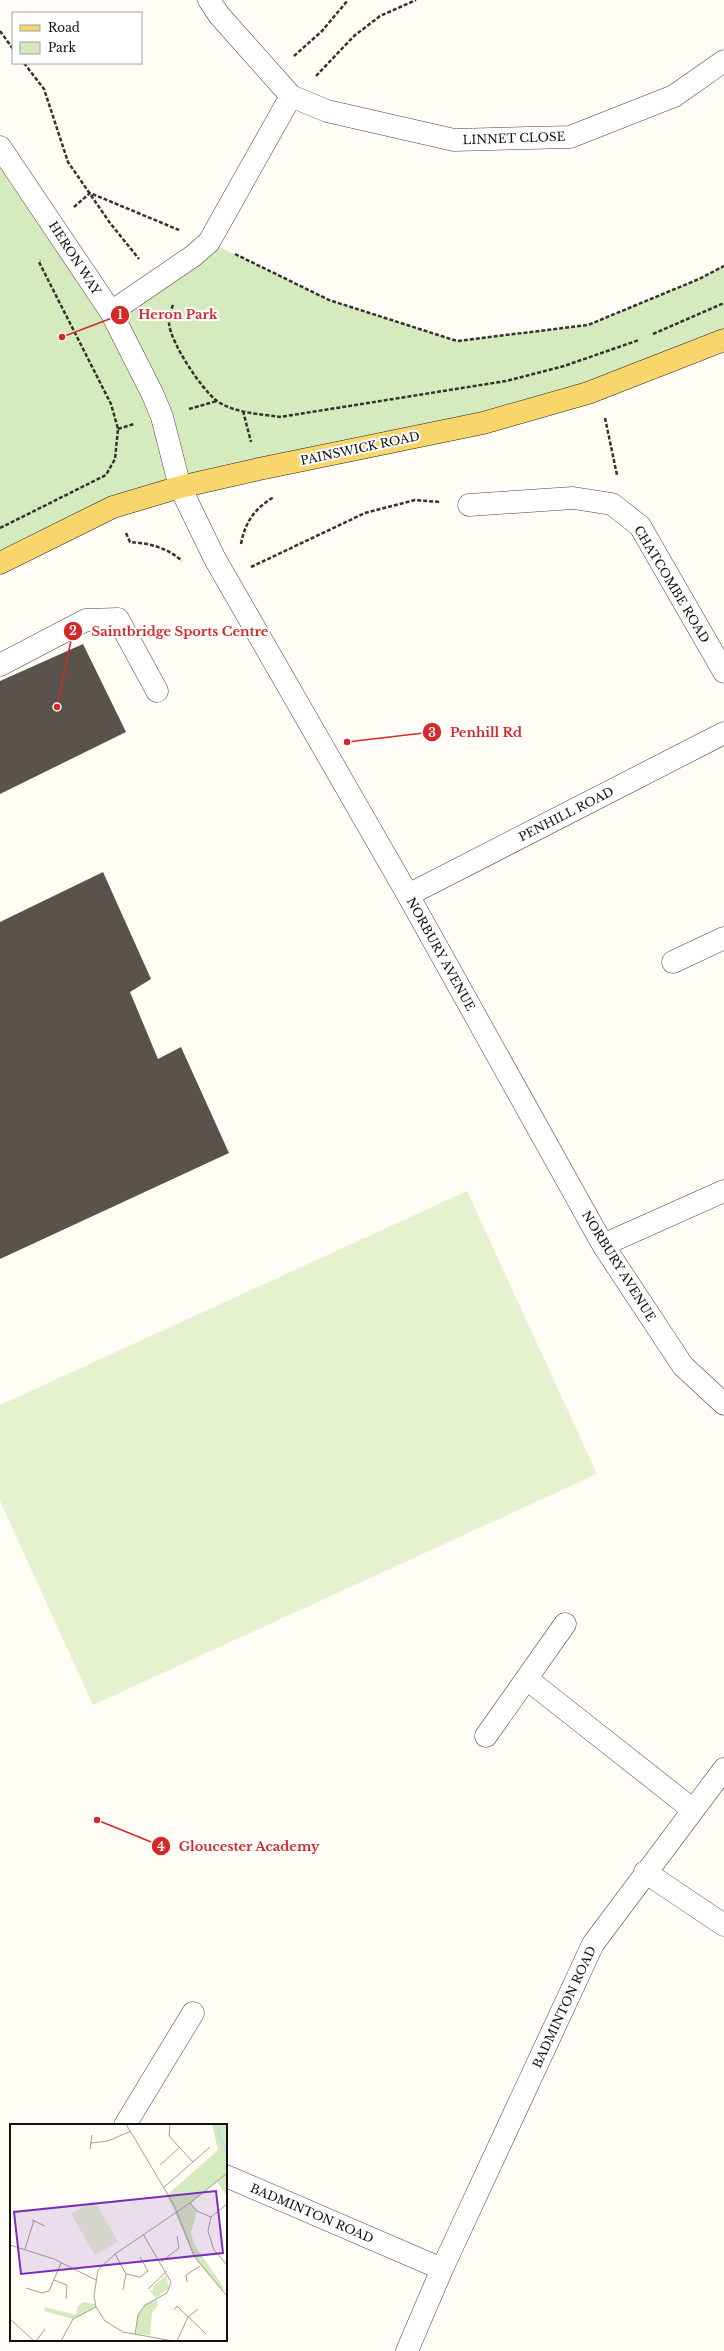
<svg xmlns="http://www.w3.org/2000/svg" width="724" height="2351" viewBox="0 0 724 2351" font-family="'Libre Baskerville',serif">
  <rect width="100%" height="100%" fill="#fffdf5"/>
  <path fill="#d5ebbd" d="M0,141L111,312L209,242L329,300L457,341L588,325L699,279L724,266V340L588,393L180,487L0,563Z"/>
  <path fill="#e6f2cf" d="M467,1191L597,1474L93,1705L0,1501V1405Z"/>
  <path fill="#5a524d" d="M83,644L126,732L0,794V681Z
    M103,872L151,979L130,992L158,1059L181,1047L229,1153L0,1259V922Z"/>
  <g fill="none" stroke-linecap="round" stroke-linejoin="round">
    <g stroke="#444" stroke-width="23">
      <path id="minor" d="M209,0L219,15L291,96L327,111L454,140L570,137L674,96L724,61
        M0,147L111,312L153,395L162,417L180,487L215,559L408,895L603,1245L683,1366L724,1404
        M111,312L193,256L209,242L291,96
        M469,505L573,498L612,504L640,526L724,672
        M0,665L86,620L118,619L157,691
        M408,895L724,733
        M673,962L724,938
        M603,1245L724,1191
        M527,1679L692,1809
        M486,1736L565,1624
        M645,1872L724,1925
        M125,2125L193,2013
        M226,2176L442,2269
        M407,2351L442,2269L593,1944L724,1769"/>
    </g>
    <g stroke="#222" stroke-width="23">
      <path id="major" d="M0,563L113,507L180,487L259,469L483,423L588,393L724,340"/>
    </g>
    <path stroke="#333" stroke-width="2.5" stroke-dasharray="4 2" stroke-linecap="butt" d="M0,31L13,49
      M294,56L322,31L348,0
      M24,63L44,89L68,162L110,223L139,259
      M316,76L354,36L380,16L416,0
      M74,207L90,193L179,230
      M235,254L329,300L457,341L588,325L699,279L724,266
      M173,305C171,310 169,317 169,323C170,342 202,390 217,401C234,413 260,414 280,417L506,381L564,366L639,340
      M653,334L724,303
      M189,409L217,401
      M243,411L251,442
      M605,418L617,475
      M118,429L134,424
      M0,528L106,475L115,459L118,429L111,404L39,262L40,260
      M126,533L130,542C149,543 168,548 182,561
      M241,544C245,522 255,508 274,497
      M251,567L365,513L415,500L440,502"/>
    <use href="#minor" stroke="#fff" stroke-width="22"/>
    <use href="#major" stroke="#f9d66b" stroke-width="22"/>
  </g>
  <g text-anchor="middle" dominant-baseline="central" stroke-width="4" stroke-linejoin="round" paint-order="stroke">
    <g font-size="12" fill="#111" stroke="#fff">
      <text transform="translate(514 138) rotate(-2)">LINNET CLOSE</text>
      <text transform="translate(75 258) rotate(57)">HERON WAY</text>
      <text transform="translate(360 448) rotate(-12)">PAINSWICK ROAD</text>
      <text transform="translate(672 584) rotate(59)">CHATCOMBE ROAD</text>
      <text transform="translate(566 814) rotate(-27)">PENHILL ROAD</text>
      <text transform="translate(441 954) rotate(61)">NORBURY AVENUE</text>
      <text transform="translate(619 1266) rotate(58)">NORBURY AVENUE</text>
      <text transform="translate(564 2007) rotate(-65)">BADMINTON ROAD</text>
      <text transform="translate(312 2213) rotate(23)">BADMINTON ROAD</text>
    </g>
  </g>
  <g transform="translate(10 2124)">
    <rect width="217" height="217" fill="#fffdf5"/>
    <path d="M202,0H217V72L207,58L181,79L187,87L181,109L184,120L214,164L212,167L186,136L157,71L208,26ZM156,151L159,164L146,174L139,166L143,167V163ZM147,175L148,181L142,189L140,211L125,210L128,191L135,181ZM73,178L85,180L86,183L63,195L34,187L35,183L66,191L68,182Z" fill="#d5ebbd"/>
    <path d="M84,76L108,118L85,131L61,90Z" fill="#e6f2cf"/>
    <path fill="none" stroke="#b9e0f7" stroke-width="2" d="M208,0L209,10L217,29"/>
    <path fill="none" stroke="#a09f9a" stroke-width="1" d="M116,0L164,81L184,132L217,172M160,0L159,12L183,38M81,19L98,17L121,7M80,25L82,11M150,41L170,23M153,64L200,23M180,79L187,87L201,93M217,80L201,93L198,107L204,126L217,141M22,96L35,102M0,121L44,135L86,156M15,125L24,96M105,130L116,150L113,166M151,138L169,124L167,112M116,150L130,153L138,147L130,133M44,156L57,161L56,175M177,158L176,151L190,142M16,164L32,169L39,167L51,139M138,165L157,147M164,186L167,182L196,210M0,195L24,217M125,210L128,191L135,181L157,169L161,158L133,110M26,217L35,205M51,217L63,195L86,183M163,217L113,208L95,197L86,183L84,172L88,146L105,130L180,79L217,49M167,217L178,193L188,185"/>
    <path fill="#7b2cbf" fill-opacity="0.15" stroke="#7b2cbf" stroke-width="2" d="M206,67L213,129L11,150L4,88Z"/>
    <rect width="217" height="217" fill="none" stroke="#111" stroke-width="2"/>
  </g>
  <path fill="none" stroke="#d62828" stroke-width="1.5" d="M62 337L120 315M57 707L73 631M347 742L432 732M97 1820L161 1846"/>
  <g fill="#d62828" stroke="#fff" stroke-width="1.5">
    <circle cx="62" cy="337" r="4"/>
    <circle cx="57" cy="707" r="4"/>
    <circle cx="347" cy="742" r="4"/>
    <circle cx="97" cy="1820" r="4"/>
    <circle cx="120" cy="315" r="10"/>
    <circle cx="73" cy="631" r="10"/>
    <circle cx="432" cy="732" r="10"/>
    <circle cx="161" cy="1846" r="10"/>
  </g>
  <g font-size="12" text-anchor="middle" font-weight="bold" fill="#fff">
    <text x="120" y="319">1</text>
    <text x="73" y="635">2</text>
    <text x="432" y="737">3</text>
    <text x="161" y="1851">4</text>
  </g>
  <g font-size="13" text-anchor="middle" font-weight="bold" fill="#d62828" stroke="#fff" stroke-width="4" stroke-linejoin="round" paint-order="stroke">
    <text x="178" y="319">Heron Park</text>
    <text x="180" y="636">Saintbridge Sports Centre</text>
    <text x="486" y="737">Penhill Rd</text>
    <text x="249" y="1851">Gloucester Academy</text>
  </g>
  <rect x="12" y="12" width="130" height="52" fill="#ffffff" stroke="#a0a0a0"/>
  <rect x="20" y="25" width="20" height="6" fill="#f9d66b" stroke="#a0a0a0"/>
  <text x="48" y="32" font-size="12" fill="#111111">Road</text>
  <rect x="20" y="42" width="20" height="12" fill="#d5ebbd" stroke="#a0a0a0"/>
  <text x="48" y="52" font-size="12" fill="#111111">Park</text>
</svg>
